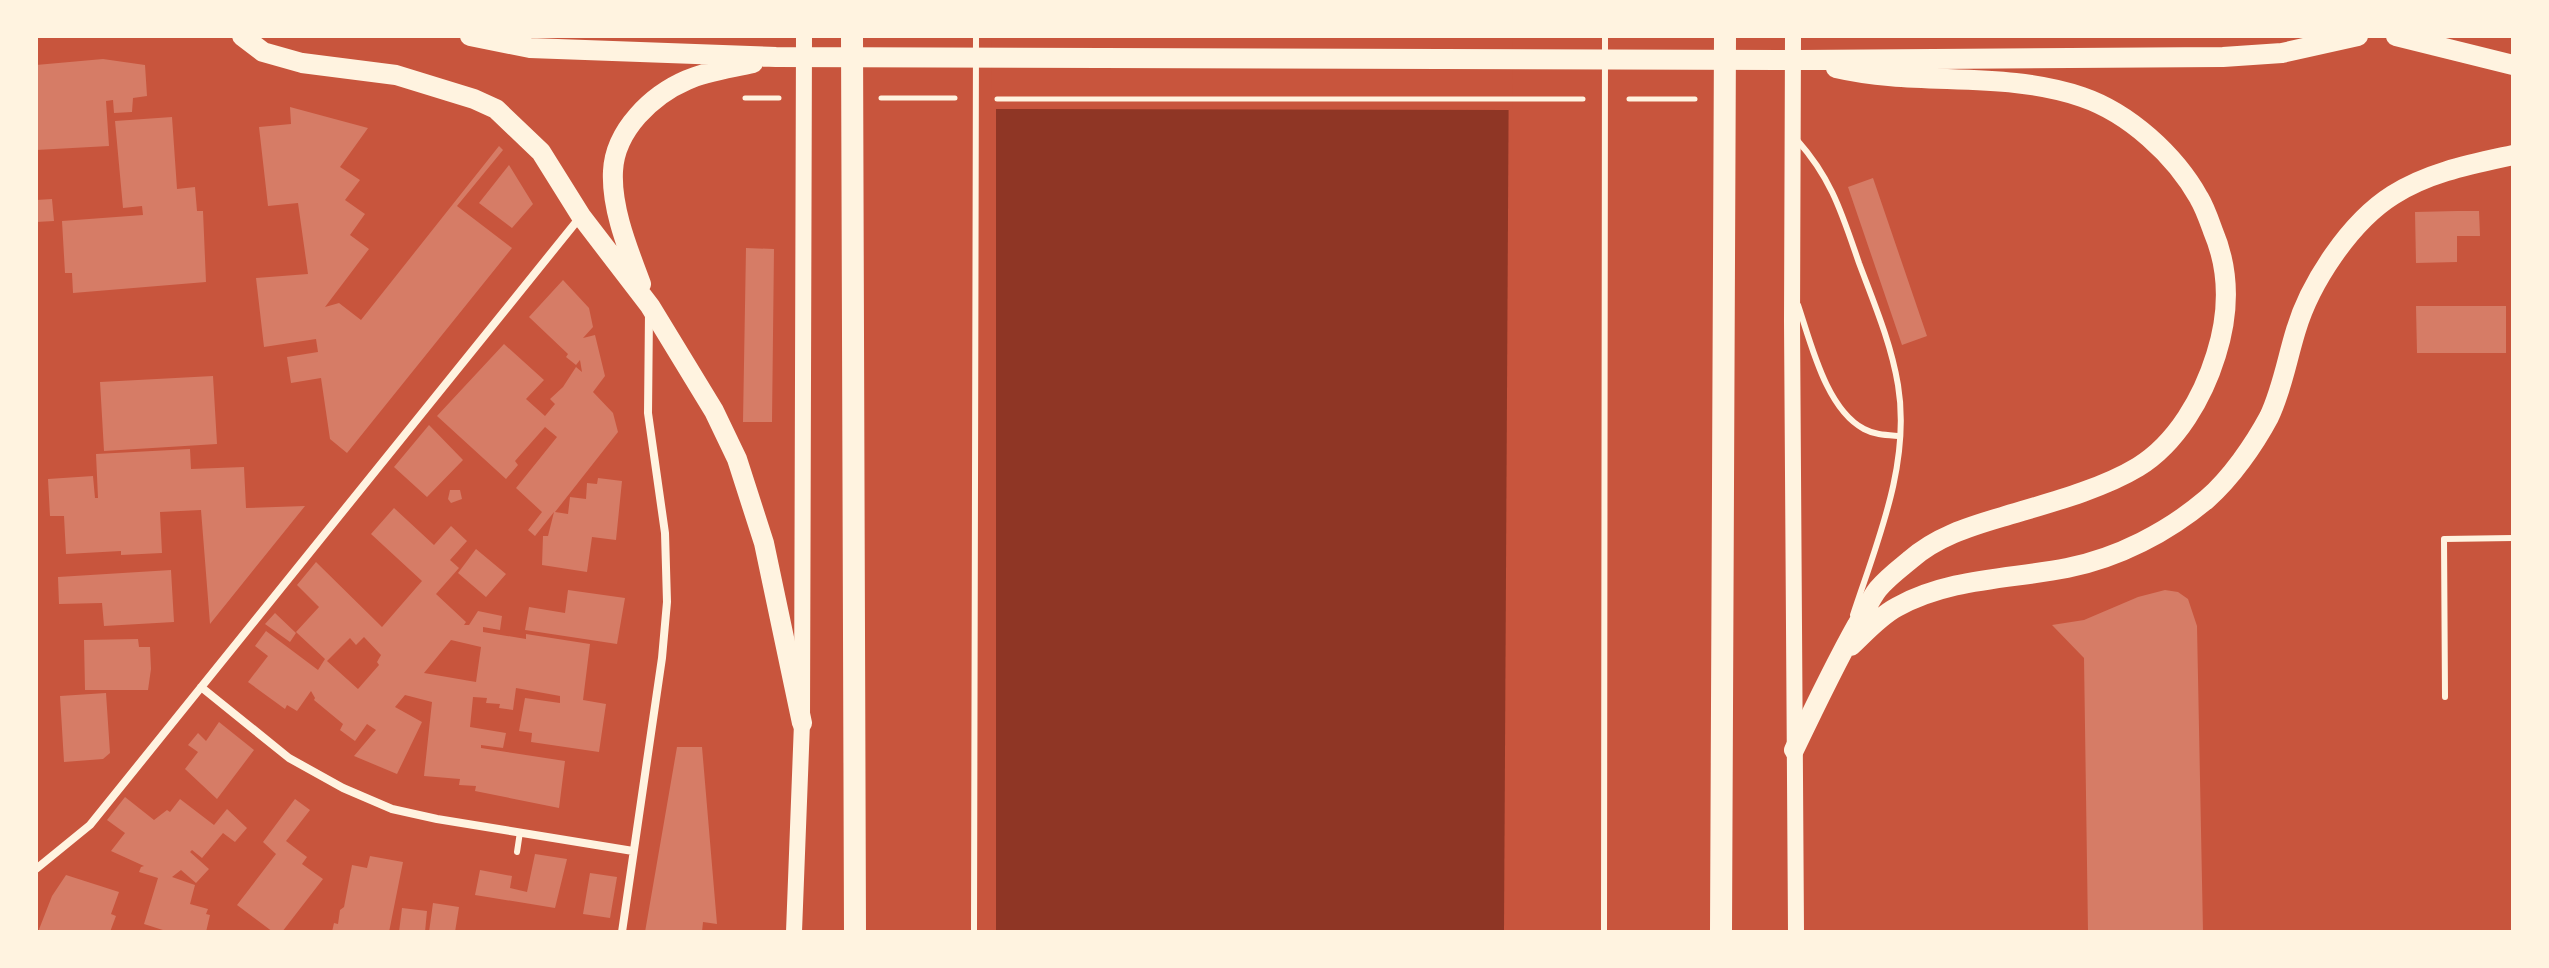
<svg xmlns="http://www.w3.org/2000/svg" width="2549" height="968" viewBox="0 0 2549 968" font-family="Commissioner,sans-serif">
  <rect width="100%" height="100%" fill="#c8553d"/>
  <path fill="#8f3625" d="M996,36H1509L1504,932H996Z"/>
  <path fill="#c8553d" d="M992,36H1513L1512,110L991,109Z"/>
  <path fill="#d67c66" fill-rule="evenodd" d="M103,59L145,65L147,96L133,98L132,112L114,113L113,100L106,101L109,146L36,150V65Z
    M290,107L368,128L340,167L360,180L345,200L365,214L350,235L369,249L325,307L339,303L361,320L499,146L503,150L457,206L512,248L347,453L330,439L321,378L291,383L287,357L318,352L316,339L264,347L256,278L308,274L298,203L268,206L259,127L291,124Z
    M172,117L177,189L195,187L197,211H203L206,282L73,293L72,273H65L62,221L143,215L142,206L123,208L115,121Z
    M509,165L533,204L512,228L479,203Z
    M1873,178L1927,336L1902,345L1848,187Z
    M52,199L54,221L36,222V200Z
    M2457,211H2479L2480,236H2457V262L2416,263L2415,212Z
    M746,248L774,249L772,422H743Z
    M563,280L589,308L593,327L583,338L595,335L605,376L593,392L613,413L618,432L555,512L568,514L570,497L586,499L587,483L597,484L598,478L622,481L616,540L592,537L587,572L542,565L543,536H548L554,512L535,536L528,530L542,512L516,488L557,437L545,427L515,461L518,465L506,479L437,416L504,344L544,380L526,399L545,416L555,404L550,399L563,387L576,367L582,372L580,360L576,365L566,357L568,354L529,317Z
    M2416,306H2506V353H2417Z
    M213,376L217,444L104,451L100,382Z
    M429,425L463,460L427,497L394,467Z
    M190,449L191,469L244,467L246,508L305,506L210,624L201,510L160,512L162,553L121,555V551L66,554L64,516H50L48,479L93,476L95,498H98L96,454Z
    M450,490H460L462,499L451,503L448,499Z
    M394,508L434,545L451,526L467,541L450,560L459,568L436,594L466,622L464,625H469L478,611L502,616L500,630L483,627V632L526,639V634L590,644L583,700L606,704L599,752L531,742L532,733L519,731L525,698L560,703V696L516,688L513,710L499,708L500,704L486,703L487,698L473,697L470,727L506,733L503,748L481,745V748L565,761L559,808L475,791L476,786L459,785L460,779L424,776L432,702L405,695L395,707L422,722L397,774L354,756L376,730L367,724L355,741L340,730L343,724L314,700L315,698L311,691L297,711L287,705L285,709L248,682L268,656L255,646L266,631L318,670L325,659L296,632L319,607L297,585L316,562L382,627L422,581L371,534ZM364,637L381,655L377,662L379,665L358,689L327,661L350,638L356,645ZM451,640L481,647L476,682L424,673Z
    M476,549L506,574L486,597L458,573Z
    M171,570L174,622L104,626L102,603L59,604L58,577Z
    M568,590L625,598L617,644L525,630L529,607L565,613Z
    M2165,590L2178,592L2188,599L2197,626L2203,932H2088L2084,658L2052,625L2084,620L2138,597Z
    M275,613L296,633L290,642L265,624Z
    M138,639L139,647H150L151,669L148,690H85L84,640Z
    M106,693L110,753L103,759L64,762L60,696Z
    M219,722L254,750L217,799L185,769L198,752L188,745L198,733L206,741Z
    M677,747H702L717,924L703,922L702,932H645Z
    M125,797L154,820L167,810L170,812L180,799L214,825L227,809L247,828L235,842L223,833L202,858L192,850L190,852L209,869L196,883L181,870L172,877L195,885L190,904L208,909L206,914L210,915L206,932H169L144,924L158,878L139,872L141,867L144,866L111,851L125,833L107,820Z
    M295,799L310,810L286,841L307,857L302,864L323,879L282,932H273L237,905L276,854L263,842Z
    M535,854L567,859L555,908L475,895L480,870L512,876L510,888L527,892Z
    M370,856L403,862L389,932H332L334,923L338,924L340,910L344,907L352,865L367,868Z
    M590,873L617,877L610,918L583,914Z
    M66,875L119,892L111,914L116,916L110,932H38L52,896Z
    M433,903L459,907L455,932H429Z
    M402,908L427,911L425,932H399Z"/>
  <g fill="none" stroke-linecap="round" stroke-linejoin="round">
    <path stroke="#fff3e0" stroke-width="5" d="M745,98H779
      M881,98H955
      M997,99H1583
      M1629,99H1695"/>
    <path stroke="#fff3e0" stroke-width="6" d="M1797,140C1832,179 1842,214 1859,263C1874,303 1891,343 1898,385C1911,463 1877,542 1853,615
      M1798,305C1811,343 1826,409 1864,429C1875,435 1887,435 1900,436
      M2445,697L2444,539L2513,538
      M517,852L520,832
      M974,932L976,36
      M1604,932L1605,36"/>
    <path stroke="#fff3e0" stroke-width="8" d="M201,687L289,758L343,788L392,809L437,819L633,851
      M36,869L90,825L581,216
      M622,932L662,658L667,602L665,533L648,413L649,313"/>
    <path stroke="#fff3e0" stroke-width="16" d="M1793,36L1792,321L1796,932
      M794,932L802,723L804,36"/>
    <path stroke="#fff3e0" stroke-width="20" d="M242,36L263,52L302,63L396,75L474,99L496,109L541,152L581,216L650,306L714,411L737,459L764,543L802,723
      M470,36L530,48L776,57L1799,60L2223,57L2282,53L2358,36
      M2396,36L2513,65
      M641,284C628,249 611,208 613,171C615,130 652,95 687,80C707,71 732,68 753,63
      M1851,646C1865,633 1880,616 1897,607C1949,578 2011,579 2067,568C2118,558 2168,532 2207,499C2231,478 2254,445 2269,417C2282,390 2287,359 2296,330C2310,283 2350,222 2393,195C2429,172 2472,164 2513,155
      M1794,750C1814,708 1834,666 1857,625C1864,614 1870,599 1878,589C1887,578 1899,569 1910,560C1936,537 1968,527 2002,517C2045,504 2100,490 2138,467C2177,443 2203,397 2216,355C2229,314 2230,271 2213,231C2209,220 2205,208 2199,198C2175,155 2129,113 2082,97C2003,70 1917,87 1836,68"/>
    <path stroke="#fff3e0" stroke-width="22" d="M852,36L855,932
      M1721,932L1725,36"/>
  </g>
  <rect width="2549" height="968" fill="none" stroke="#fff3e0" stroke-width="76"/>
</svg>
